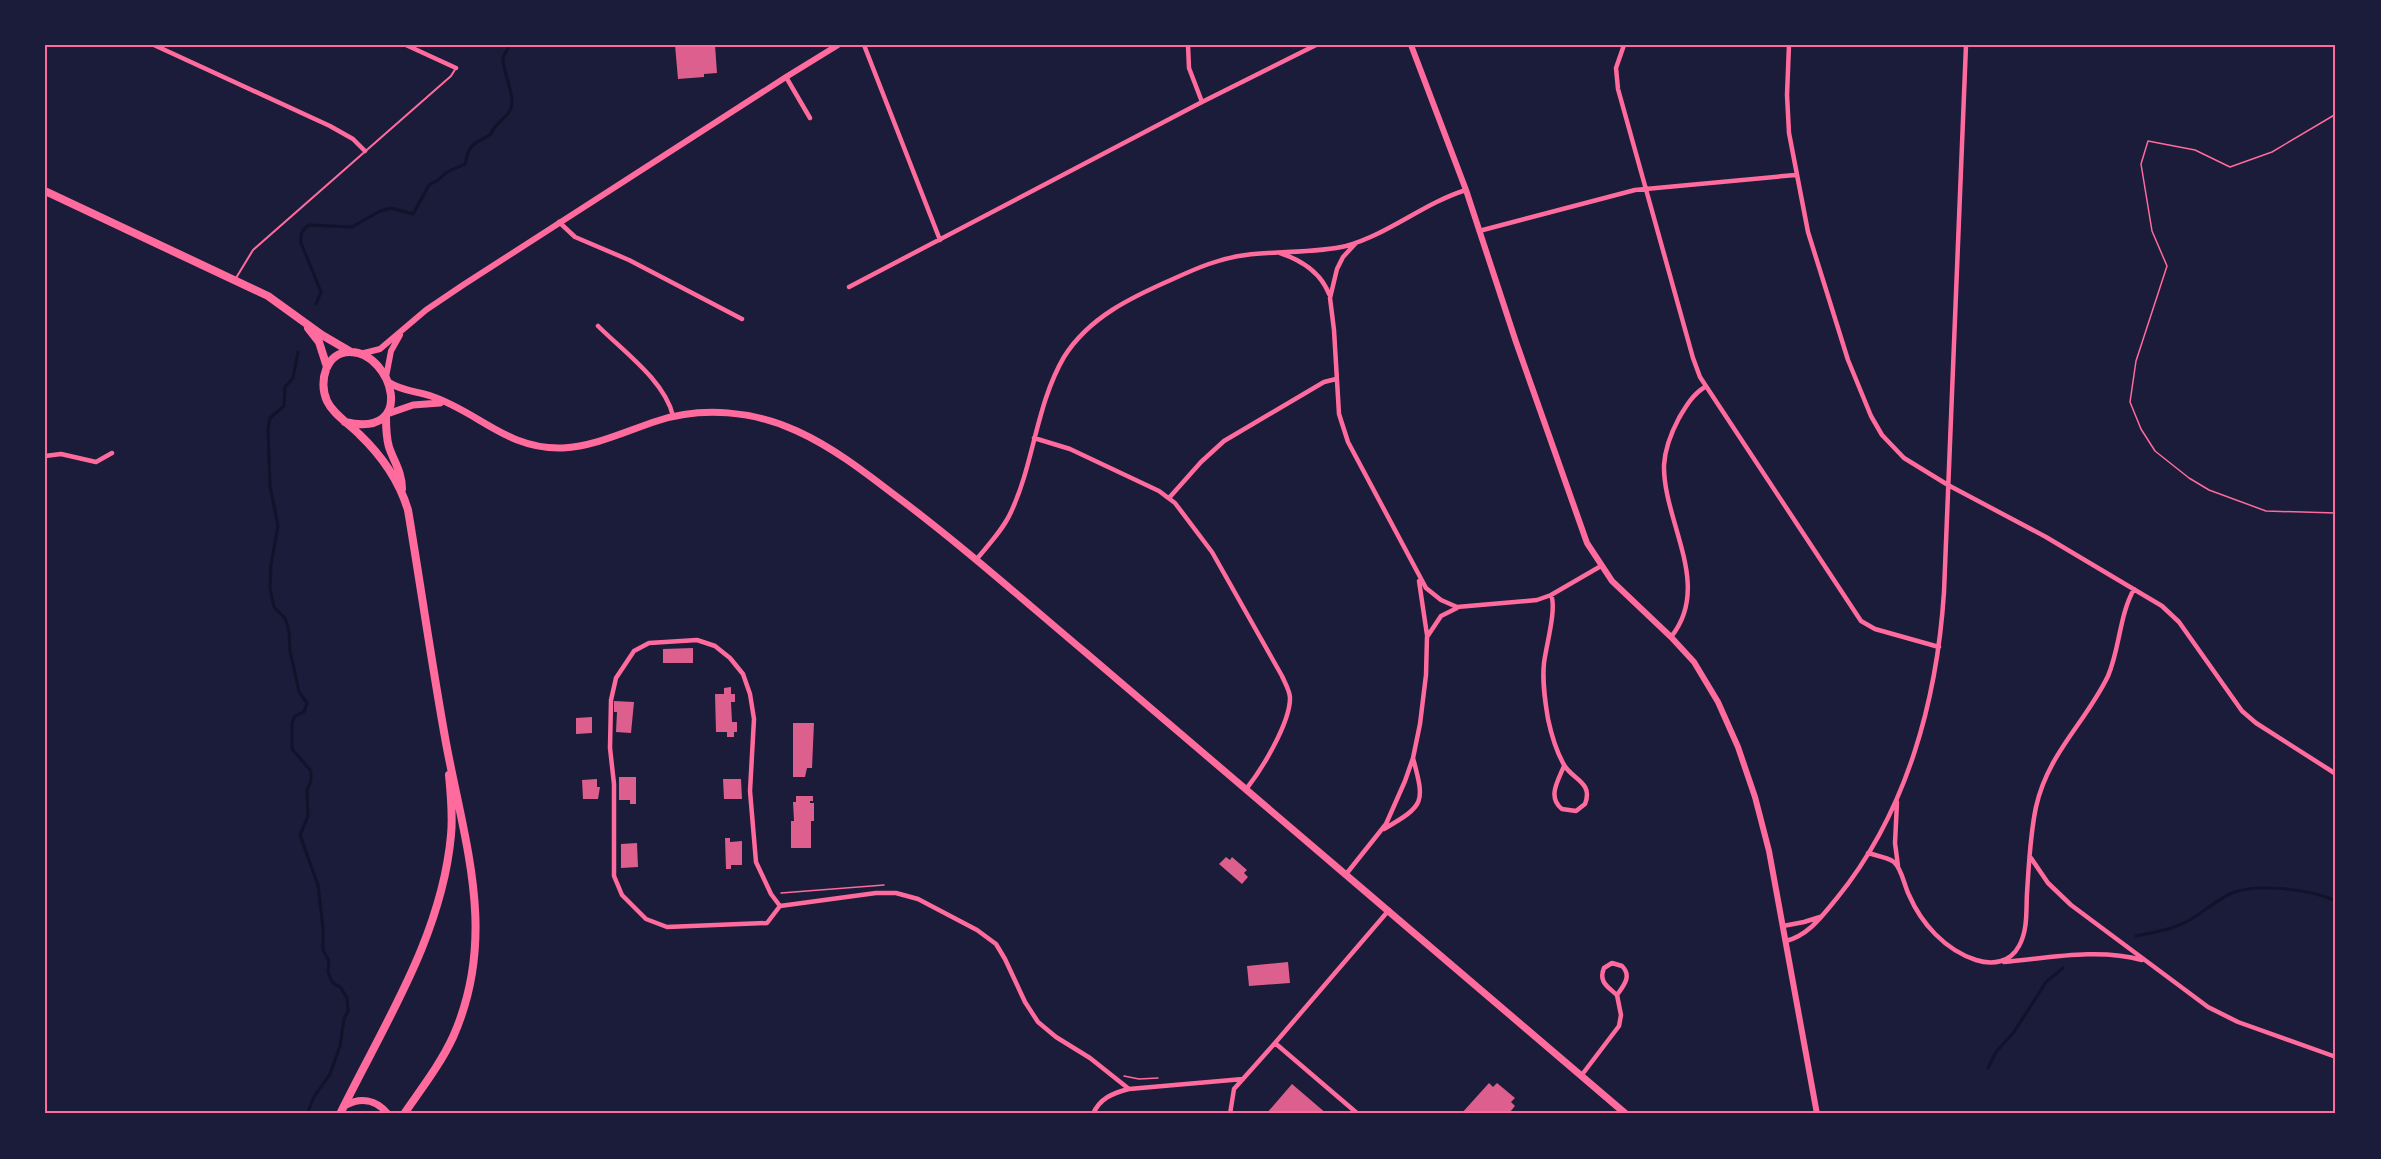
<svg xmlns="http://www.w3.org/2000/svg" width="2381" height="1159" viewBox="0 0 2381 1159" font-family="Karla,sans-serif">
  <rect width="100%" height="100%" fill="#1b1b3a"/>
  <g fill="none" stroke-linecap="round" stroke-linejoin="round">
    <path stroke="#12122b" stroke-width="3" d="M316,304L321,292L301,243C300,234 302,230 309,225L352,227L380,211L391,208L413,214L429,185L438,180L447,172L465,164C470,140 475,145 491,134C495,121 511,117 512,104C513,90 502,69 503,58C504,54 508,49 510,45
      M298,352L293,378L285,387L284,406L270,418L268,428L270,486L278,526L271,565L270,588L274,607L285,618L289,631L290,651L295,673L299,692L307,703L304,712L295,716L292,723V749L311,771V781L307,790L308,816L300,835L318,885L323,928V950L329,961L328,972L332,982L341,988L347,998L348,1011L344,1019L340,1046L330,1074L314,1097L307,1114
      M2136,936C2156,932 2176,929 2193,918C2206,910 2218,899 2232,893C2258,883 2311,889 2336,901
      M1988,1068L1996,1052L2014,1032L2046,982L2063,968"/>
  </g>
  <path fill="#dd5f8e" d="M675,45H715L717,73L704,74V77L678,79Z
    M693,648V663H663V649Z
    M731,687V694H735V702H731L732,722H737V732H734V737H727V732H716L715,694H724V688Z
    M614,701L634,702L631,733L616,732L617,712H614Z
    M592,717V733L576,734V718Z
    M793,723H814L812,768H807L805,777H793Z
    M619,777H636V804H630V800H619Z
    M597,779V787H600L598,799H583L582,780Z
    M723,779H741L742,799H724Z
    M796,796H813V801H810V803H814V821H811V848H791V821H794L793,802H796Z
    M725,838H730V842L742,841V865H731V869H726Z
    M637,843L638,867L621,868V844Z
    M1226,857L1230,860L1232,857L1247,870L1244,873L1248,877L1242,884L1219,864Z
    M1288,962L1290,983L1249,986L1247,966Z
    M1489,1083L1493,1087L1497,1083L1515,1098L1511,1102L1515,1106L1510,1112L1512,1114H1461Z
    M1292,1084L1327,1114H1266Z"/>
  <g fill="none" stroke-linecap="round" stroke-linejoin="round">
    <path stroke="#ff6b9d" stroke-width="1.5" d="M2336,114L2272,152L2230,167L2195,150L2148,141L2141,164L2152,231L2167,266L2136,361L2130,402L2141,429L2155,451L2189,478L2209,490L2266,511L2336,513
      M781,893L884,885
      M1124,1076L1139,1079L1158,1078"/>
    <path stroke="#ff6b9d" stroke-width="2" d="M236,278L253,250L451,76L456,68"/>
    <path stroke="#ff6b9d" stroke-width="4.5" d="M154,45L330,126L353,139L365,151
      M406,45L456,68
      M864,45L940,240
      M1188,45L1189,68L1202,102
      M1624,45L1616,68L1618,89L1693,358L1700,377L1861,621L1875,629L1939,647
      M1789,45L1787,95L1789,133L1808,232L1848,360L1871,416L1882,435L1904,458L1948,485L2046,537L2162,606L2179,622L2242,711L2256,723L2336,774
      M45,46V45
      M786,77L810,118
      M559,222L575,237L629,260L742,319
      M1479,231L1635,190L1795,175
      M1355,244L1343,257L1337,269L1330,298L1334,330L1339,414L1348,442L1426,588L1441,600L1457,607L1537,600L1551,595L1601,566
      M1280,253C1301,260 1321,273 1329,294
      M849,287L1202,102L1316,45
      M598,326C623,351 665,381 673,416
      M1034,438L1070,449L1159,491L1175,503L1212,552L1282,676C1285,683 1290,691 1290,698C1290,723 1262,769 1247,788
      M45,456L61,454L96,462L112,453
      M1169,498L1201,462L1224,441L1324,382L1336,379
      M976,560C988,545 1003,530 1011,512C1034,463 1036,405 1064,357C1089,317 1132,297 1173,279C1197,268 1220,258 1246,255C1277,251 1318,253 1346,246C1389,234 1424,203 1466,190
      M1419,581L1427,635
      M1551,595C1557,608 1546,646 1544,663C1542,682 1545,701 1548,719C1551,733 1556,750 1563,763C1570,779 1594,781 1585,804L1576,811L1562,809C1547,797 1558,781 1564,766
      M1671,637C1713,585 1663,522 1664,465C1665,448 1671,433 1679,418C1686,406 1693,394 1705,387
      M697,640L715,646L730,658L743,674L750,694L754,719L750,791L756,862L771,894L780,906L767,923L667,927L646,919L622,895L614,876V784L610,748L611,700L616,678L634,651L649,643Z
      M1897,802L1895,843L1898,866
      M1384,829C1425,805 1425,803 1413,758
      M1868,853C1877,856 1887,857 1894,862C1902,869 1904,885 1909,895C1921,923 1945,950 1976,960C1992,965 2010,963 2019,946C2028,930 2026,910 2027,893C2029,864 2030,835 2036,807C2048,753 2086,722 2108,676C2120,648 2119,616 2134,589
      M2031,858L2048,883L2071,905L2208,1007L2238,1022L2336,1057
      M1347,873L1386,824L1405,781L1413,758L1420,724L1426,675L1427,637L1441,616L1457,608
      M780,906L876,893H896L918,899L977,930L996,944L1005,959L1025,1002L1038,1022L1056,1037L1090,1058L1129,1089L1243,1079
      M1783,926L1804,922L1820,917
      M1786,941C1809,935 1822,916 1837,898C1907,812 1937,700 1944,592L1966,45
      M2004,962C2049,958 2098,948 2142,960
      M1612,963L1622,966C1632,976 1624,985 1617,995C1608,987 1598,982 1604,968Z
      M1275,1043L1389,910
      M1581,1076L1619,1026L1621,1015L1617,995
      M1093,1114C1100,1098 1113,1093 1129,1089
      M1230,1114L1234,1089L1275,1043L1358,1114"/>
    <path stroke="#ff6b9d" stroke-width="6" d="M1411,45L1466,190L1516,342L1587,543L1612,581L1671,637L1694,662L1718,702L1738,747L1755,797L1769,851L1817,1114
      M360,354L380,349L426,310L463,285L786,77L838,45
      M386,377L391,351L400,335"/>
    <path stroke="#ff6b9d" stroke-width="7" d="M388,382C402,391 415,391 431,396C479,412 507,450 563,448C596,446 626,431 657,421C702,406 754,411 797,431C832,447 862,470 892,493C959,543 1021,598 1085,652C1266,805 1445,961 1626,1114
      M387,414L413,405L440,403
      M344,1106C360,1097 376,1099 388,1114"/>
    <path stroke="#ff6b9d" stroke-width="8" d="M45,191L268,296L322,335L351,352
      M308,328L319,342L327,367
      M386,417C386,426 386,437 389,447C394,462 402,472 402,489
      M345,422C418,439 392,353 351,352C326,351 318,382 327,401C333,414 348,423 359,434C381,455 399,480 408,510C421,588 432,666 446,743C465,845 498,936 453,1037C440,1065 421,1089 404,1114
      M340,1114C384,1024 442,936 451,835C453,815 451,795 449,775"/>
  </g>
  <rect width="2381" height="1159" fill="none" stroke="#1b1b3a" stroke-width="93"/>
  <rect x="46" y="46" width="2288" height="1066" fill="none" stroke="#ff6b9d" stroke-width="2"/>
</svg>
